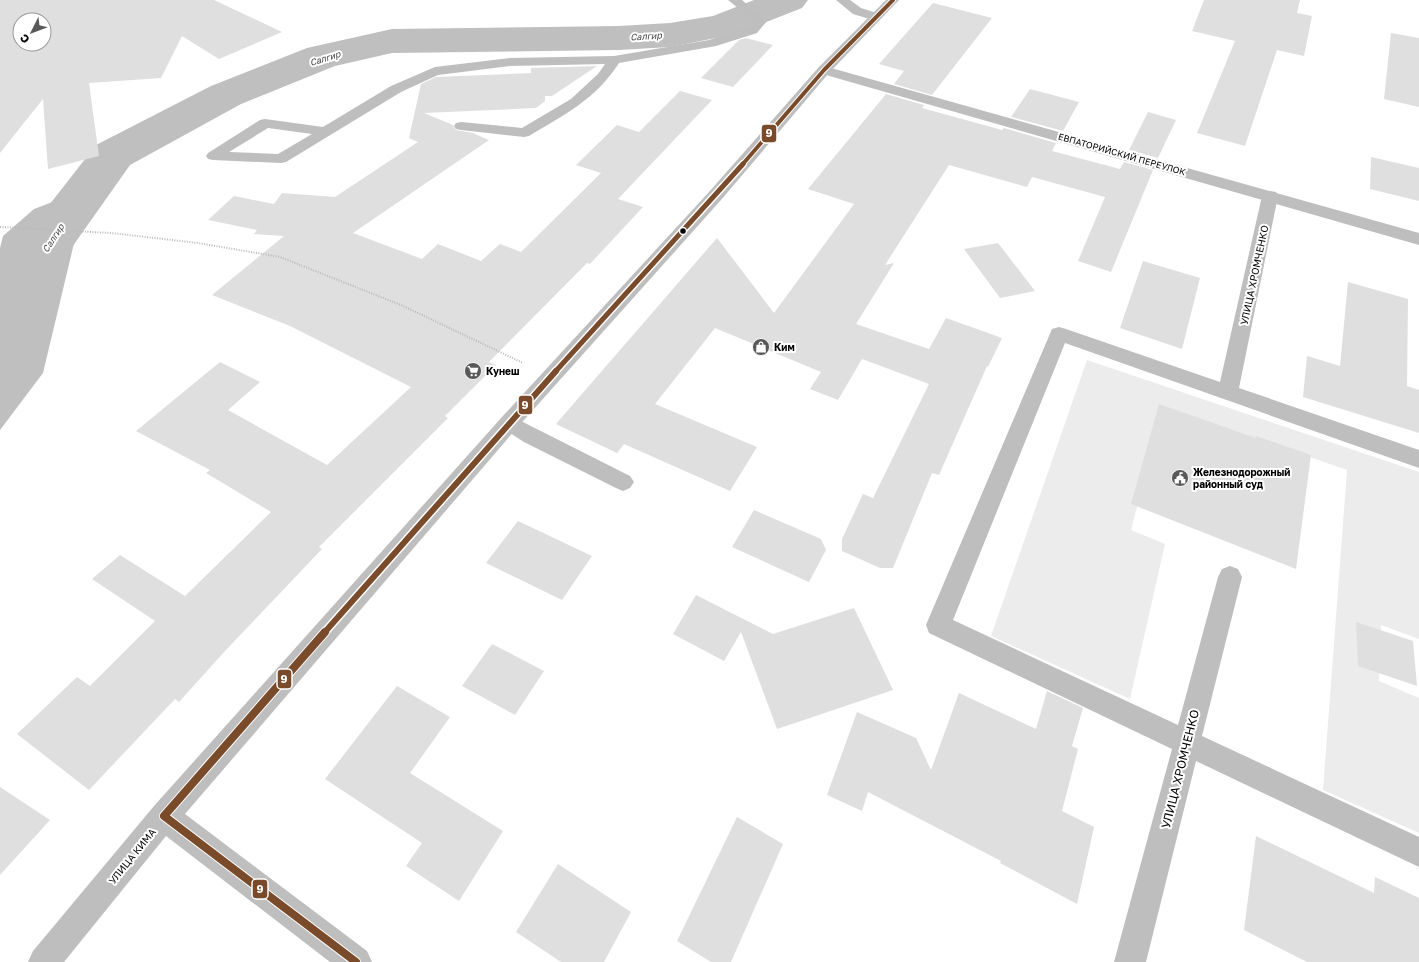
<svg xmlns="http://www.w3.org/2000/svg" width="1419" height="962" viewBox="0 0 1419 962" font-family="'Golos Text',sans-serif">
  <rect width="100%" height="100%" fill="#fff"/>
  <path fill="#ececec" d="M1087,360L1419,472V639L1381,625L1379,681L1419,698V833L1323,790L1347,470L1163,406L1131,530L1165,544L1130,699L991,636Z"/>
  <path fill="#bfbfbf" d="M87,189L43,373L0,430V248L3,236L34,209Z"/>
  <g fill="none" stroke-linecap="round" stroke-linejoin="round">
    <path fill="#bfbfbf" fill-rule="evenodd" d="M754,0H808L802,8L736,34L670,47L619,50L392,53L335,66L241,104L130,165L70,250L51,320L21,377L0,384V300L18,248L25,236L96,145L211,86L307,48L392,29L619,26L670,23L713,16Z"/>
  </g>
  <path fill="#dfdfdf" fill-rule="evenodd" d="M0,0H214L282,32L219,59L182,36L161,78L89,83L99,156L48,169L43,99L0,153ZM20,20H44V44H20Z
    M1204,0H1300L1297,13L1312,16L1304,56L1277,50L1245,146L1197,133L1235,41L1192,31Z
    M933,3L992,18L932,95L894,84L904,71L879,64Z
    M1391,33L1419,38V107L1384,99Z
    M746,38L773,45L733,87L701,78L739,40Z
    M597,66L552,96H545V101L536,108L424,113L453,125L456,130L473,133L489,140L353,233L422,259L438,244L481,261L500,244L521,252L601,173L576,165L617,125L639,132L680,91L712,100L618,199L643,207L590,264L587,263L489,362L496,365L445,416L448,418L319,547L322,549L225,651L179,702L175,699L89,790L17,734L77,677L90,686L155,621L92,579L120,555L185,596L271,512L206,473L210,470L136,431L220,362L260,382L228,410L327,465L411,387L290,326L212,295L284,236L254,234L257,230L208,220L234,196L274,204L282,193L335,197L418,142L409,138L421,84L436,77L531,73V68Z
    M1030,89L1079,102L1063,131L1011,117Z
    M886,94L924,105L922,108L1002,130L1004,128L1056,143L1052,151L1120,169L1124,162L1153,170L1111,272L1078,261L1105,197L1032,177L1027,187L949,165L885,265L894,263L856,324L929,349L946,318L1002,338L988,367L987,366L939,475L932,473L893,568H880L842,551V539L863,494L873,498L929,384L862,359L838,400L810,389L821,372L715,328L655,404L757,447L730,491L624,444L617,453L556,424L717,238L774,313L854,204L808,189Z
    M1148,112L1176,120L1158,158L1129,150Z
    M1371,157L1419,168V201L1370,189Z
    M998,243L1035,291L1000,298L964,249Z
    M1143,261L1200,278L1182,349L1120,328Z
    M1348,282L1408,299L1407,386L1419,390V433L1303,397L1307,356L1340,366Z
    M1159,404L1256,438V436L1311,455L1296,569L1131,504Z
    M754,510L821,539L826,550L809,582L732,547Z
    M518,521L592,556L562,600L486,563Z
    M696,595L773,634L854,608L893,690L777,729L741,632L724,661L673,634Z
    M1356,622L1413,641L1417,686L1358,666Z
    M492,644L544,671L515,715L462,686Z
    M397,686L450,717L410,773L503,831L459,901L406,866L422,843L325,779Z
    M1047,691L1083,708L1072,746L1078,749L1062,811L1094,827L1077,904L1000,863L1001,861L868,792L862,811L827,795L857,712L916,738L931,770L959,693L1036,729Z
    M0,787L50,820L0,875Z
    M737,817L783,844L731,962H711L677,941Z
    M1256,836L1374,893L1375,877L1419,898V962H1307L1244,930Z
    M558,864L631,912L604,962H561L516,932Z"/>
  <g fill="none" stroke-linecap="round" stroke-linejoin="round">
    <path stroke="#b9b9b9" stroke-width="2" stroke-dasharray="1 1.5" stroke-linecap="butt" d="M0,227L111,233L198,243L280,257L401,305L523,363"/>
    <path fill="#bebebe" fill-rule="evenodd" d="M728,0H742L767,21L757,33L716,46L619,63C596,99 564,115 529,136L524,137L461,130L456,129L454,126L456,123L461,122L522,128L571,99L598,74L605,64L510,66L438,75L401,92L286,162L281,163L213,160L208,159L206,156L208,153L260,120L265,119L323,127L391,86L435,67L510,58L614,56L709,40L749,27L754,21ZM268,128L312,134L278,154L229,152Z
      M836,0H850L861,8L880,14L882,17L876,21L853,14Z
      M509,415L630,476L634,482L630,488L623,491L616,488L524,442L502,428L499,423L502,418Z"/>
    <path fill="#bebebe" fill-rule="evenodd" d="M1270,191L1276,192L1278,196L1239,388L1419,450V468L1065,343L953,620L1178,725L1218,577L1222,569L1230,566L1238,569L1242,577L1202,736L1419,837V867L1196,761L1146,962H1114L1172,749L929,633L926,625L1052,329L1059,327L1066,329L1220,382L1262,196L1264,192Z"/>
    <path fill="#bebebe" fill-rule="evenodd" d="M824,66L1419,233V245L819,73L817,70L819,67Z"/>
    <path fill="#bebebe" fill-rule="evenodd" d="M886,0H899L829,73L721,200L516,429L185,814L367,951L372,962H330L166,836L64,962H28L33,951L154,806L502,417L709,192L819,67Z"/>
    <g stroke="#fff" stroke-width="6">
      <path id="bus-1-far3" d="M742,165L824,70L893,0"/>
    </g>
    <g stroke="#fff" stroke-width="8">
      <path id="bus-1-far2" d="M555,372L743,164"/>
    </g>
    <g stroke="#fff" stroke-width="9">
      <path id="bus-1-far1" d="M324,633L556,371"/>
    </g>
    <g stroke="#fff" stroke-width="10">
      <path id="bus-1" d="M164,816L325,632
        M164,816L356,962"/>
    </g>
    <use href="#bus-1-far3" stroke="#7a4b2a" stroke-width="4"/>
    <use href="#bus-1-far2" stroke="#7a4b2a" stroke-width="5"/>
    <use href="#bus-1-far1" stroke="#7a4b2a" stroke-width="6"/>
    <use href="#bus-1" stroke="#7a4b2a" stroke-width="8"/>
  </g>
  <defs>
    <g id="shop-disc" transform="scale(0.9)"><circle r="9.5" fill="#595959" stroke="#fff"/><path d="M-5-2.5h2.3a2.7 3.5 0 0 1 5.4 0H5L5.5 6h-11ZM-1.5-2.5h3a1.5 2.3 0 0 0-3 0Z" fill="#fff"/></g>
    <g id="supermarket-disc" transform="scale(0.9)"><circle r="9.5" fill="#595959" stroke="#fff"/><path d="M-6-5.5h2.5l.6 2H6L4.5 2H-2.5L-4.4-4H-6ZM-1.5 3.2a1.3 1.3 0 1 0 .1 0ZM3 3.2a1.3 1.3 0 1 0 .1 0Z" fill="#fff"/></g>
    <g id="civic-disc" transform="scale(0.9)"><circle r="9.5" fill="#595959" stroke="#fff"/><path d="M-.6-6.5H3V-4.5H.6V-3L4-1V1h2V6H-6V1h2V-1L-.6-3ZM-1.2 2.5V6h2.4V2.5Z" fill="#fff"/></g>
  </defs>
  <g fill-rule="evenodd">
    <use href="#shop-disc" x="761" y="347"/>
    <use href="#supermarket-disc" x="473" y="371"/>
    <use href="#civic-disc" x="1180" y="478"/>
  </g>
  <circle fill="#000" stroke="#fff" stroke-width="1.5" cx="683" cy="231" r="3.5"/>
  <g text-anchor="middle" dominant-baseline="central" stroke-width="4" stroke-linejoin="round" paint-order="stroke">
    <g font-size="9" font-style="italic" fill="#444" stroke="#fff">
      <text transform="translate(646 36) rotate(-4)">Салгир</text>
      <text transform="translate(325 58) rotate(-17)">Салгир</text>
      <text transform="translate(53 238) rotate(-57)">Салгир</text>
    </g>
    <g font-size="9" fill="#000" stroke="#fff">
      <text transform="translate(1122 154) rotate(16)">ЕВПАТОРИЙСКИЙ ПЕРЕУЛОК</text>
    </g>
    <g font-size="10" fill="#000" stroke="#fff">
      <text transform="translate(1254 275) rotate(-78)">УЛИЦА ХРОМЧЕНКО</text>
      <text transform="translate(132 856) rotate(-51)">УЛИЦА КИМА</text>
    </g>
    <g font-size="10" font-weight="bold" fill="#000" stroke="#fff" text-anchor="start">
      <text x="774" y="347">Ким</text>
      <text x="486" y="371">Кунеш</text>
      <text x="1193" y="472">Железнодорожный<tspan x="1193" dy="12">районный суд</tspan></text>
    </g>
    <g font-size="12" fill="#000" stroke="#fff">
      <text transform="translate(1180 769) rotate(-76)">УЛИЦА ХРОМЧЕНКО</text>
    </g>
  </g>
  <g stroke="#fff" stroke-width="1.5">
    <rect x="761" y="124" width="16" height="19" rx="4" fill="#7a4b2a"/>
    <rect x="518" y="395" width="15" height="20" rx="4" fill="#7a4b2a"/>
    <rect x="277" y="669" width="15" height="20" rx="4" fill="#7a4b2a"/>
    <rect x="252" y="879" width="16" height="20" rx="4" fill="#7a4b2a"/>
  </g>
  <g font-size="11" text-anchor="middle" font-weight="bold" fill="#fff">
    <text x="769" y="137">9</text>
    <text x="525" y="409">9</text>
    <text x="284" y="683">9</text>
    <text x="260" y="893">9</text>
  </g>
  <g transform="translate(32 32) rotate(228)"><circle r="19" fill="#ffffff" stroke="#999999"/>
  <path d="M0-3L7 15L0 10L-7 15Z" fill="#595959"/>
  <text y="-6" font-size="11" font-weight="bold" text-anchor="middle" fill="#000000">С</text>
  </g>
</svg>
